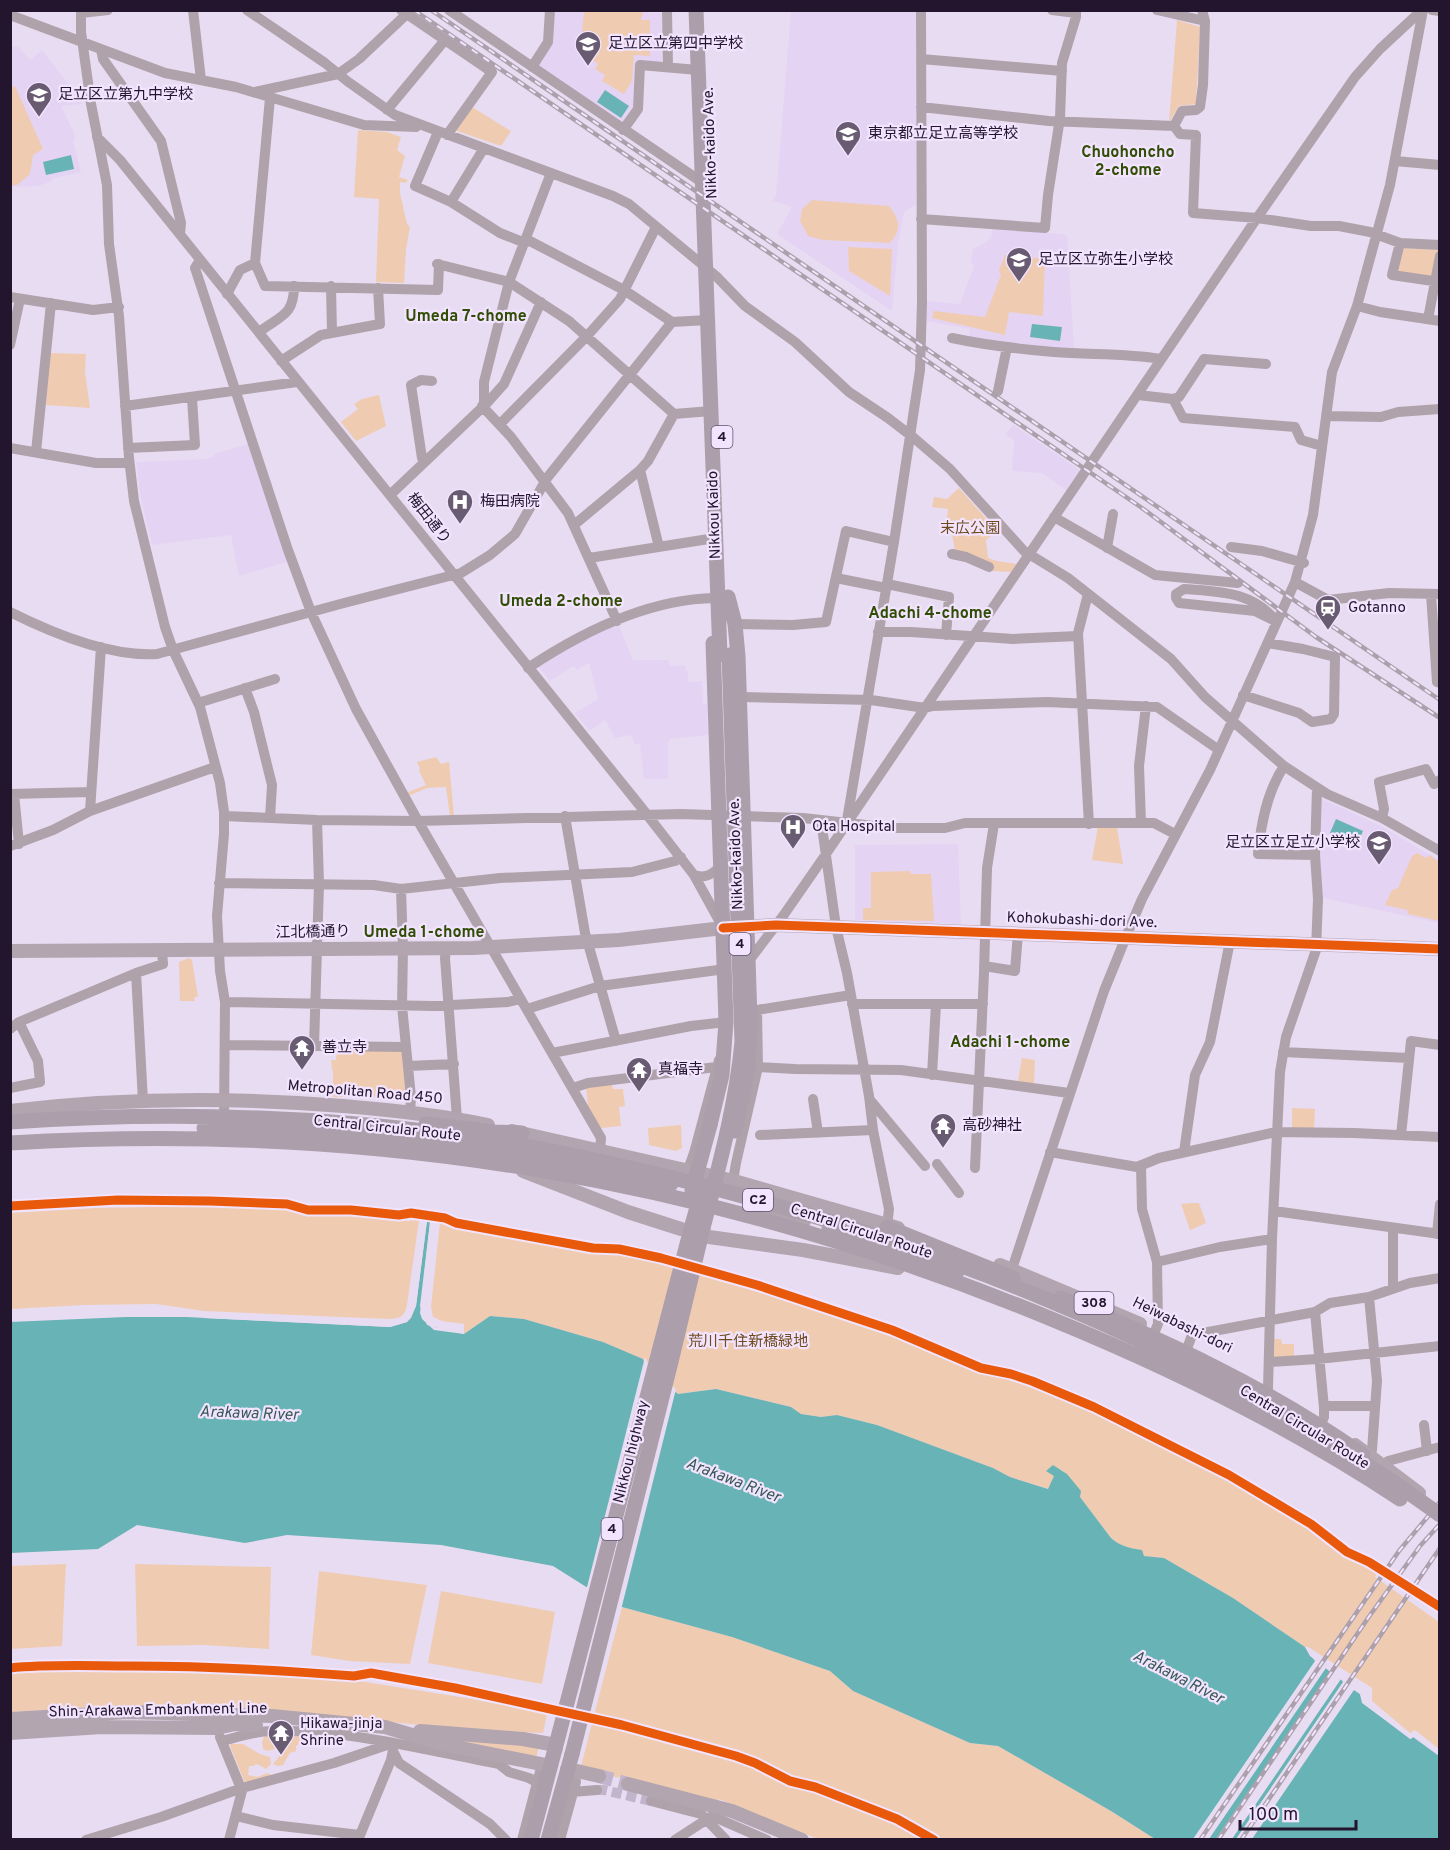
<svg xmlns="http://www.w3.org/2000/svg" width="1450" height="1850" viewBox="0 0 1450 1850" font-family="Overpass,'Noto Sans JP',sans-serif">
  <rect width="100%" height="100%" fill="#e8dcf2"/>
  <path fill="#e5d3f4" d="M648,10V13H662L664,58L661,62L638,60L635,106L624,123L620,124L540,69L538,64L554,11Z
    M791,11H916V204L904,212L898,245L892,311L777,234L792,207L773,201L774,196H776Z
    M18,46L30,60L42,50L78,96H81L82,104L61,106L73,130L75,139L73,140L81,172L54,178L50,182L38,186L11,187V47Z
    M993,227L1067,235L1074,348L1054,349L968,338L970,329L926,321V301L960,304L974,266L971,262L973,249L986,242L991,237Z
    M1013,425L1080,470L1066,490L1041,473L1012,471L1014,440L1005,434Z
    M248,444L287,562L239,576L231,535L152,545L141,500L136,462L205,459L214,457V454Z
    M618,623L633,660H668L670,666L684,665L688,672V682L702,681L703,704H707L708,735L670,739L668,742V779H644L640,744H635L631,735L615,738L605,720L590,731L575,713L598,699L589,663L577,670L573,666L550,681L537,665Z
    M1322,799L1381,826L1439,860V923L1323,898L1318,857L1319,801Z
    M958,844L961,924L855,920V845Z"/>
  <path fill="#efccb1" d="M584,11H643L641,20H650V56L634,55L632,81L624,94L602,81L605,75L595,69L598,64L580,51Z
    M1177,20L1200,27L1196,104L1179,106L1169,122Z
    M15,86L43,149L33,155L30,174L17,185H10V88Z
    M472,107L511,131L501,146L457,131L456,129Z
    M358,130L387,132L401,137L397,150L405,156L399,177L408,180L406,183L400,182V193L407,224L410,227L406,249L404,283L376,282L379,199L354,197Z
    M812,200L889,206C900,220 902,229 890,243L823,240L808,236L800,221L802,209Z
    M848,247L892,249L890,296L849,271Z
    M1404,248L1438,250L1434,276L1397,274Z
    M1005,255L1045,259L1043,316L1009,312L1005,335L932,318L934,311L985,317L1001,275L999,270Z
    M48,353L86,354L85,372L90,408L46,405Z
    M379,395L386,426L356,441L341,422L358,409L354,404L362,399Z
    M959,488L997,531L986,540L988,558L997,561L1017,564L1011,572L991,571L955,551L951,528L946,525L948,509L932,507L934,497L947,499Z
    M436,757L441,764L449,762L454,816H450L446,787L427,788L408,796L406,793L426,785L419,771L420,769L417,762Z
    M1098,826L1117,827L1123,864L1092,860Z
    M1417,853L1426,858L1430,855L1439,862V921L1408,914L1407,910L1385,905L1392,890L1398,888L1412,856Z
    M910,871L911,874H931L934,921L863,920V908H871V872Z
    M189,958L192,960L198,997H194L195,1001H180L179,962Z
    M337,1049L402,1050L408,1097H333V1071L332,1070L331,1060H336Z
    M1022,1058L1035,1060L1034,1084L1018,1081Z
    M612,1084L613,1089H623L625,1106L619,1107L621,1126L600,1128L588,1107L586,1086Z
    M1292,1108L1315,1109L1314,1131H1292Z
    M681,1125L682,1148L676,1151L649,1145L648,1128Z
    M1191,1203H1199L1206,1223L1190,1230L1181,1204Z
    M211,1206L263,1208L409,1221L419,1220L407,1305C405,1316 400,1319 389,1319L204,1311L156,1304L83,1305L11,1309V1213L96,1208Z
    M440,1222L598,1254L615,1253L753,1287L880,1329L977,1370L1028,1382L1059,1395L1180,1453L1239,1485L1297,1519L1350,1559L1358,1560L1378,1572L1375,1577L1439,1622V1749L1415,1730L1410,1733L1372,1701V1688L1310,1648L1305,1647L1233,1598L1164,1558L1144,1556L1141,1550C1129,1548 1120,1546 1111,1538L1080,1497V1491L1062,1470L1054,1476L1049,1489L1010,1477L993,1468L877,1425L837,1415L821,1417L801,1414L791,1407L716,1389L678,1394L648,1371L643,1359L603,1342L524,1319L490,1316L464,1334V1324L442,1321L433,1317L431,1307Z
    M1272,1339H1281L1282,1344H1294V1359L1272,1360Z
    M66,1564L62,1646L11,1649V1566Z
    M135,1564L271,1567L269,1649L204,1645L137,1646Z
    M319,1571L427,1585L410,1664L349,1661L311,1655Z
    M441,1591L555,1612L542,1684L428,1663Z
    M622,1607L732,1637L830,1671L853,1691L970,1743L998,1746L1111,1811L1155,1839H818L719,1799L715,1803L632,1780L580,1770Z
    M29,1671H193L353,1680L472,1699L547,1714L543,1733L467,1730L353,1718L228,1708L91,1707L11,1712V1674Z
    M265,1734L310,1737L296,1746V1751L290,1753L283,1765L278,1766L273,1764L285,1749L281,1747L268,1751L263,1749L262,1742Z
    M428,1734L539,1746L536,1758Z
    M231,1744H243L260,1754L270,1757L271,1764L266,1769L257,1764L253,1766H249L248,1775L257,1777L268,1773L273,1776L245,1783L230,1746Z"/>
  <path fill="#68b3b5" d="M605,90L629,106L621,118L597,102Z
    M71,155L74,169L46,175L43,162Z
    M1032,324L1062,327L1060,341L1030,337Z
    M1336,819L1363,831L1357,845L1330,833Z
    M427,1221L430,1222L420,1306L427,1325L464,1334L490,1316L524,1319L603,1342L643,1359L648,1371L678,1394L716,1389L791,1407L801,1414L821,1417L837,1415L877,1425L993,1468L1010,1477L1048,1489L1054,1476L1046,1471L1053,1465L1067,1474L1081,1491L1080,1497L1111,1538C1120,1546 1129,1548 1142,1550L1144,1556L1164,1558L1233,1598L1305,1647L1310,1656L1360,1694L1363,1703L1410,1739L1413,1737L1439,1756V1839H1155L1111,1811L998,1746L970,1743L853,1691L830,1671L732,1637L622,1607L607,1600L553,1566L441,1545L287,1535L245,1543L137,1525L98,1549L11,1553L10,1322L126,1317H186L390,1327L407,1322L416,1306Z"/>
  <path fill="#e8dcf2" d="M424,1221H427L416,1306L411,1318L407,1322L390,1327L203,1318L204,1315L390,1324L405,1320L409,1317L413,1305Z
    M430,1222H433L423,1312L425,1318L435,1327L464,1330V1334L434,1330L422,1319L420,1313Z
    M645,1357L651,1369L676,1389L621,1610L586,1591Z
    M1305,1647H1308L1312,1654L1362,1692L1365,1701L1413,1737L1411,1739L1362,1703L1360,1694L1354,1690L1252,1839H1236L1343,1682L1341,1679L1232,1839H1216L1330,1672L1326,1668L1209,1839H1193L1315,1661Z"/>
  <g fill="none" stroke-linecap="round" stroke-linejoin="round">
    <path stroke="#c1b4cb" stroke-width="10" stroke-dasharray="10 5" stroke-linecap="butt" d="M598,1778L612,1779
      M597,1790H604L651,1801"/>
    <path stroke="#c1b4cb" stroke-width="14" stroke-dasharray="14 7" stroke-linecap="butt" d="M599,1776L628,1784"/>
    <path stroke="#afa2aa" stroke-width="10" d="M81,10V32L91,104L107,185L109,244L119,316L129,458L134,501L165,627L173,650L200,707L220,783L224,812V834L217,916L220,971L225,1002L224,1122
      M193,10L201,80
      M247,10L325,63L347,81L395,115L613,196L629,204L716,276L745,306L795,342L849,392L888,418L914,438L950,469L1024,551L1068,578L1171,659L1205,697L1284,766L1327,794L1382,818L1440,851
      M401,10L492,72L447,135
      M449,10L703,183
      M667,10L668,67
      M1052,10L1076,13
      M1157,10L1205,21
      M1432,10L1440,11
      M81,13L108,10
      M10,15L165,73L236,87L364,125L416,127
      M101,49L103,59L161,141L181,223L180,234
      M921,59L1062,71
      M532,67L548,42L550,10
      M255,92L338,74L359,59L411,10
      M921,107L1049,121L1174,126L1180,134L1196,135L1193,213L1257,218L1311,226H1339L1370,232L1400,243L1440,245
      M387,110L445,40
      M1174,126L1182,111L1196,110L1200,107L1203,85L1205,21L1202,10
      M623,130L638,109L640,65L698,70
      M438,132L415,186L451,202L500,233L525,243
      M97,137L120,160L641,807L694,875L721,924
      M1395,161L1440,165
      M451,202L484,148
      M921,219L1045,228L1048,195L1060,118L1062,63L1076,17V10
      M526,239L624,290L672,322
      M1400,243L1392,275L1440,282
      M200,260L195,268L288,550L311,612L356,709L418,821L601,1138L600,1150
      M255,263L265,286L438,290L439,264
      M437,264L509,282L569,321L674,414L711,411
      M331,286L332,333
      M227,294L240,270L255,263L270,98
      M10,297L93,310L119,307
      M1357,306L1380,312L1440,321
      M1428,319L1440,256
      M259,332C280,316 294,316 294,286
      M952,338C985,345 1019,349 1054,352C1090,355 1125,353 1161,359
      M10,345L20,299
      M281,361L321,335L380,324L378,288
      M998,391L1007,347
      M1138,395L1173,399L1179,397L1204,359L1266,364
      M1173,399L1183,418L1295,427L1301,440L1322,446
      M484,404V382L509,282L551,173
      M125,406L297,382
      M482,406L511,437L568,513L617,621
      M1326,416L1381,417L1398,412L1440,409
      M500,424L587,336L620,299L656,227
      M10,448L96,463H129
      M128,448L195,445L192,398
      M36,452L51,303
      M425,461L422,458L411,385L421,380L432,381
      M640,470L659,547
      M390,495L487,403L504,384L541,302
      M1054,517L1155,575L1238,583
      M574,525L640,470L648,461L674,414
      M1231,547L1262,551L1304,563
      M1107,548L1113,514
      M952,554L966,557L989,567
      M589,558L715,538
      M836,578L886,588
      M1295,582L1328,600L1389,593L1440,594
      M887,584L949,597L946,635
      M1184,589C1220,592 1252,591 1277,622L1255,611L1179,603L1176,598V594Z
      M1088,594L1078,633L1089,824
      M1431,594L1437,682L1440,683
      M10,612C52,633 110,657 157,654L344,603L461,573L490,555L515,534L547,478L672,322L708,320
      M735,624L793,625L826,622L846,531L894,542
      M878,632H911L1013,639L1078,636
      M528,668C582,632 649,599 715,598
      M245,688L254,712L272,785L270,818
      M1243,695L1299,713L1312,722L1331,719L1334,714L1335,657L1303,649L1268,643
      M740,697L871,700L925,708L933,706L1047,702L1157,707L1219,750
      M198,703L275,679
      M1284,766C1267,792 1261,823 1258,854L1315,855
      M10,794L91,792
      M14,794L19,844
      M90,811L101,647
      M224,816L317,820L418,821L681,814L803,818L892,828H945L965,823H1154L1173,833L1174,838
      M565,816L585,933L616,1041
      M1382,818L1384,809L1379,782L1426,769L1434,784L1440,780
      M821,820L836,927L847,973L869,1096L873,1130L889,1209L887,1227
      M847,820L894,542L920,370L922,302L921,10
      M1141,823L1139,766L1146,706
      M10,846L53,830L90,811L215,767
      M694,875C704,879 714,874 721,865
      M219,883L374,885L401,889L500,878L632,872L675,861L681,857
      M401,889L403,949L402,1006L411,1097L410,1113
      M446,949L445,958L457,1119
      M748,962L783,916L826,854L1257,218L1355,77L1380,49L1422,10
      M984,966L1015,971L1018,933
      M136,973L143,1101
      M225,1002L433,1006L508,1002L521,999
      M852,1004H983
      M527,1009L600,986L725,969
      M757,1010L851,995
      M10,1029L19,1022L136,973L163,964L162,951
      M225,1045L406,1047
      M314,1046L319,884L317,820
      M1283,1052L1409,1058
      M552,1053L691,1026L726,1022
      M408,1066L454,1064
      M758,1067L795,1069L901,1070L1069,1093
      M932,1075L936,1004
      M10,1088L40,1082L38,1061L19,1022
      M573,1088L588,1083L716,1067
      M813,1099L818,1133
      M870,1100L925,1166
      M760,1135L873,1130
      M1401,1135L1411,1041L1440,1045
      M1050,1152L1137,1167L1159,1158L1276,1132L1354,1133L1440,1137
      M1184,1152L1195,1075L1210,1042L1230,941
      M937,1164L959,1193
      M1141,1165L1142,1209L1157,1262L1158,1324L1155,1331
      M975,1168L984,973L987,868L994,824
      M685,1178L694,1153L719,1060
      M732,1187L736,1163L758,1067L757,1010
      M1274,1211L1440,1234
      M1437,1234L1440,1204
      M1157,1262L1220,1247L1272,1239
      M1012,1269L1104,991L1128,932L1142,899L1210,770L1295,582L1313,515L1332,372L1357,306L1390,185L1423,10
      M1393,1289V1228
      M1369,1297L1377,1381L1372,1450L1369,1454
      M1315,1312L1324,1408V1417L1322,1422
      M1188,1346L1192,1335L1315,1312L1330,1303L1369,1297L1410,1283L1440,1278
      M1270,1362L1318,1359L1440,1346
      M1268,1389L1272,1239L1280,1072L1286,1037L1316,950L1318,899L1315,855L1317,788
      M1324,1406H1375
      M1424,1425L1427,1451
      M1384,1465L1388,1461L1440,1447
      M220,1737L242,1791L229,1840
      M222,1741C238,1737 255,1731 272,1731C348,1729 424,1750 499,1764L509,1772L529,1778L540,1784
      M393,1751L399,1763L490,1824L506,1840
      M571,1792L597,1790
      M651,1801L701,1814L726,1840
      M236,1816L273,1825L360,1835
      M86,1840L161,1817L242,1788L334,1763L387,1745
      M358,1840L391,1760L393,1750
      M522,1840L542,1764
      M560,1840L576,1782L575,1777L565,1769
      M675,1840L712,1816L767,1840"/>
    <path stroke="#b2a5b0" stroke-width="14" d="M10,951L473,948L619,940L723,928L776,925L1440,949
      M10,1111C121,1098 232,1097 343,1106C392,1110 440,1115 488,1125
      M512,1131L734,1181L898,1228
      M523,1171L628,1212L681,1229
      M756,1207L804,1221
      M709,1237L803,1250L898,1268
      M1000,1265L1140,1324
      M1355,1445L1419,1493
      M10,1719L128,1712L272,1716L385,1727L446,1745L546,1765
      M420,1731L523,1739L556,1745
      M10,1733L102,1727L217,1728L235,1724L256,1725
      M577,1771L599,1776
      M628,1784L732,1811L802,1840"/>
    <path stroke="#ac9fab" stroke-width="15" d="M696,10L720,655
      M728,597L735,624L738,656L750,1019L748,1068L735,1131
      M426,1124L494,1132L522,1133
      M710,1125L722,1075L726,1022L713,643
      M330,1133L447,1144L671,1184
      M887,1227L1013,1278
      M829,1229L957,1272
      M1061,1298C1166,1341 1270,1389 1363,1455
      M555,1749L692,1225
      M572,1754L671,1362L703,1228"/>
    <g stroke="#aba0ab" stroke-width="4.5">
      <path id="rail" d="M414,10L1142,508L1316,637L1440,718
        M431,10L1440,700
        M1200,1840L1399,1551L1440,1502
        M1218,1840L1368,1618L1420,1546L1440,1524
        M1241,1840L1440,1548
        M1439,1840L1440,1839"/>
    </g>
    <use href="#rail" stroke="#f2e4fe" stroke-width="2" stroke-dasharray="7" stroke-linecap="butt"/>
    <path stroke="#ac9fab" stroke-width="15" d="M10,1122C154,1112 299,1115 442,1133C522,1143 602,1161 681,1180C806,1211 929,1250 1048,1300C1187,1358 1318,1426 1440,1515
      M204,1128H254L330,1133
      M10,1143C375,1121 711,1179 1049,1318C1171,1368 1290,1426 1400,1499
      M692,1191L710,1125
      M692,1225L701,1193
      M703,1228C719,1166 736,1105 742,1042L729,655
      M531,1840L555,1749
      M548,1840L572,1754"/>
    <g stroke="#f2e4fe" stroke-width="13">
      <path id="cycleway" d="M723,928L776,925L1440,949
        M10,1206L118,1200L210,1201L287,1204L308,1210H351L399,1215L411,1213L445,1218L456,1223L593,1248L619,1249L661,1258L757,1285L892,1330L981,1368L1011,1374L1032,1381L1094,1407L1229,1475L1311,1524L1347,1552L1369,1562L1440,1607
        M10,1668C50,1664 90,1666 130,1666C205,1666 279,1670 354,1676L371,1673L455,1688L622,1725L736,1756L755,1763L790,1781L815,1787L897,1819L934,1840"/>
    </g>
    <use href="#cycleway" stroke="#e8590c" stroke-width="9"/>
  </g>
  <defs>
    <g id="school-pin" transform="scale(1.35)"><path d="M0 17L-7.5 6A9.5 9.5 0 1 1 7.5 6Z" fill="#685b72" stroke="#f2e4fe"/><path d="M0-5L7-2L0 1L-7-2ZM-4 1L0 2.5L4 1V4Q0 6-4 4Z" fill="#fff"/></g>
    <g id="hospital-pin" transform="scale(1.35)"><path d="M0 17L-7.5 6A9.5 9.5 0 1 1 7.5 6Z" fill="#685b72" stroke="#f2e4fe"/><path d="M-5-5h3v3.5h4V-5h3V5h-3V1.5h-4V5h-3Z" fill="#fff"/></g>
    <g id="station-pin" transform="scale(1.35)"><path d="M0 17L-7.5 6A9.5 9.5 0 1 1 7.5 6Z" fill="#685b72" stroke="#f2e4fe"/><path d="M-3-6H3Q5-6 5-4V2Q5 4 3 4L4.5 6H3L1.5 4h-3L-3 6H-4.5L-3 4Q-5 4-5 2V-4Q-5-6-3-6ZM-3.5-4v3h7v-3ZM-3.5 1v1.5H-2V1ZM2 1v1.5H3.5V1Z" fill="#fff"/></g>
    <g id="temple-pin" transform="scale(1.35)"><path d="M0 17L-7.5 6A9.5 9.5 0 1 1 7.5 6Z" fill="#685b72" stroke="#f2e4fe"/><path d="M0-6L5-2H3V0L6.5 2.5H4V6H1.5V3h-3V6H-4V2.5H-6.5L-3 0V-2H-5Z" fill="#fff"/></g>
  </defs>
  <g fill-rule="evenodd">
    <use href="#school-pin" x="588" y="44"/>
    <use href="#school-pin" x="39" y="95"/>
    <use href="#school-pin" x="848" y="134"/>
    <use href="#school-pin" x="1019" y="260"/>
    <use href="#hospital-pin" x="460" y="502"/>
    <use href="#station-pin" x="1328" y="608"/>
    <use href="#hospital-pin" x="793" y="827"/>
    <use href="#school-pin" x="1379" y="843"/>
    <use href="#temple-pin" x="302" y="1048"/>
    <use href="#temple-pin" x="639" y="1070"/>
    <use href="#temple-pin" x="943" y="1126"/>
    <use href="#temple-pin" x="281" y="1733"/>
  </g>
  <g text-anchor="middle" dominant-baseline="central" stroke-width="4.5" stroke-linejoin="round" paint-order="stroke">
    <g fill="#f2e4fe" stroke="#61536c" stroke-width="1.5">
      <rect x="711.5" y="426" width="21" height="22" rx="4.5"/>
      <rect x="729.5" y="933" width="21" height="22" rx="4.5"/>
      <rect x="743" y="1189" width="30" height="22" rx="4.5"/>
      <rect x="1074.5" y="1292" width="39" height="22" rx="4.5"/>
      <rect x="601.5" y="1518" width="21" height="22" rx="4.5"/>
    </g>
    <g font-size="14" font-weight="bold" fill="#23152d">
      <text x="722" y="437">4</text>
      <text x="740" y="944">4</text>
      <text x="758" y="1200">C2</text>
      <text x="1094" y="1303">308</text>
      <text x="612" y="1529">4</text>
    </g>
    <g font-size="15" fill="#23152d" stroke="#f2e4fe" text-anchor="start">
      <text x="608" y="44">足立区立第四中学校</text>
      <text x="58" y="95">足立区立第九中学校</text>
      <text x="868" y="134">東京都立足立高等学校</text>
      <text x="1038" y="260">足立区立弥生小学校</text>
      <text x="480" y="502">梅田病院</text>
      <text x="1348" y="608">Gotanno</text>
      <text x="812" y="827">Ota Hospital</text>
      <text x="1360" y="843" text-anchor="end">足立区立足立小学校</text>
      <text x="322" y="1048">善立寺</text>
      <text x="658" y="1070">真福寺</text>
      <text x="962" y="1126">高砂神社</text>
      <text x="300" y="1724">Hikawa-jinja<tspan x="300" dy="17">Shrine</tspan></text>
    </g>
    <g font-size="15" fill="#23152d" stroke="#f2e4fe">
      <text transform="translate(711 143) rotate(-92)">Nikko-kaido Ave.</text>
      <text transform="translate(715 515) rotate(-92)">Nikkou Kaido</text>
      <text transform="translate(428 519) rotate(52)">梅田通り</text>
      <text transform="translate(737 854) rotate(-92)">Nikko-kaido Ave.</text>
      <text transform="translate(1082 921) rotate(2)">Kohokubashi-dori Ave.</text>
      <text transform="translate(313 933) rotate(-1)">江北橋通り</text>
      <text transform="translate(365 1093) rotate(5)">Metropolitan Road 450</text>
      <text transform="translate(387 1129) rotate(6)">Central Circular Route</text>
      <text transform="translate(861 1232) rotate(18)">Central Circular Route</text>
      <text transform="translate(1182 1326) rotate(26)">Heiwabashi-dori</text>
      <text transform="translate(1304 1428) rotate(31)">Central Circular Route</text>
      <text transform="translate(632 1452) rotate(-76)">Nikkou highway</text>
      <text transform="translate(158 1711) rotate(-1)">Shin-Arakawa Embankment Line</text>
    </g>
    <g font-size="15" fill="#6f4b1d" stroke="#f2e4fe">
      <text x="970" y="529">末広公園</text>
      <text x="748" y="1342">荒川千住新橋緑地</text>
    </g>
    <g font-size="16" font-weight="bold" fill="#314d04" stroke="#f2e4fe">
      <text x="1128" y="153">Chuohoncho<tspan x="1128" dy="18">2-chome</tspan></text>
      <text x="466" y="317">Umeda 7-chome</text>
      <text x="561" y="602">Umeda 2-chome</text>
      <text x="930" y="614">Adachi 4-chome</text>
      <text x="424" y="933">Umeda 1-chome</text>
      <text x="1010" y="1043">Adachi 1-chome</text>
    </g>
    <g font-size="16" font-style="italic" fill="#375855" stroke="#f2e4fe">
      <text transform="translate(249 1414) rotate(2)">Arakawa River</text>
      <text transform="translate(733 1481) rotate(21)">Arakawa River</text>
      <text transform="translate(1178 1678) rotate(27)">Arakawa River</text>
    </g>
  </g>
  <rect width="1450" height="1850" fill="none" stroke="#23152d" stroke-width="24"/>
  <path d="M1240 1820v9h116v-9" fill="none" stroke="#23152d" stroke-width="3"/>
  <text x="1249" y="1820" font-size="18" fill="#23152d" stroke="#f2e4fe" stroke-width="4.5" paint-order="stroke">100 m</text>
</svg>
